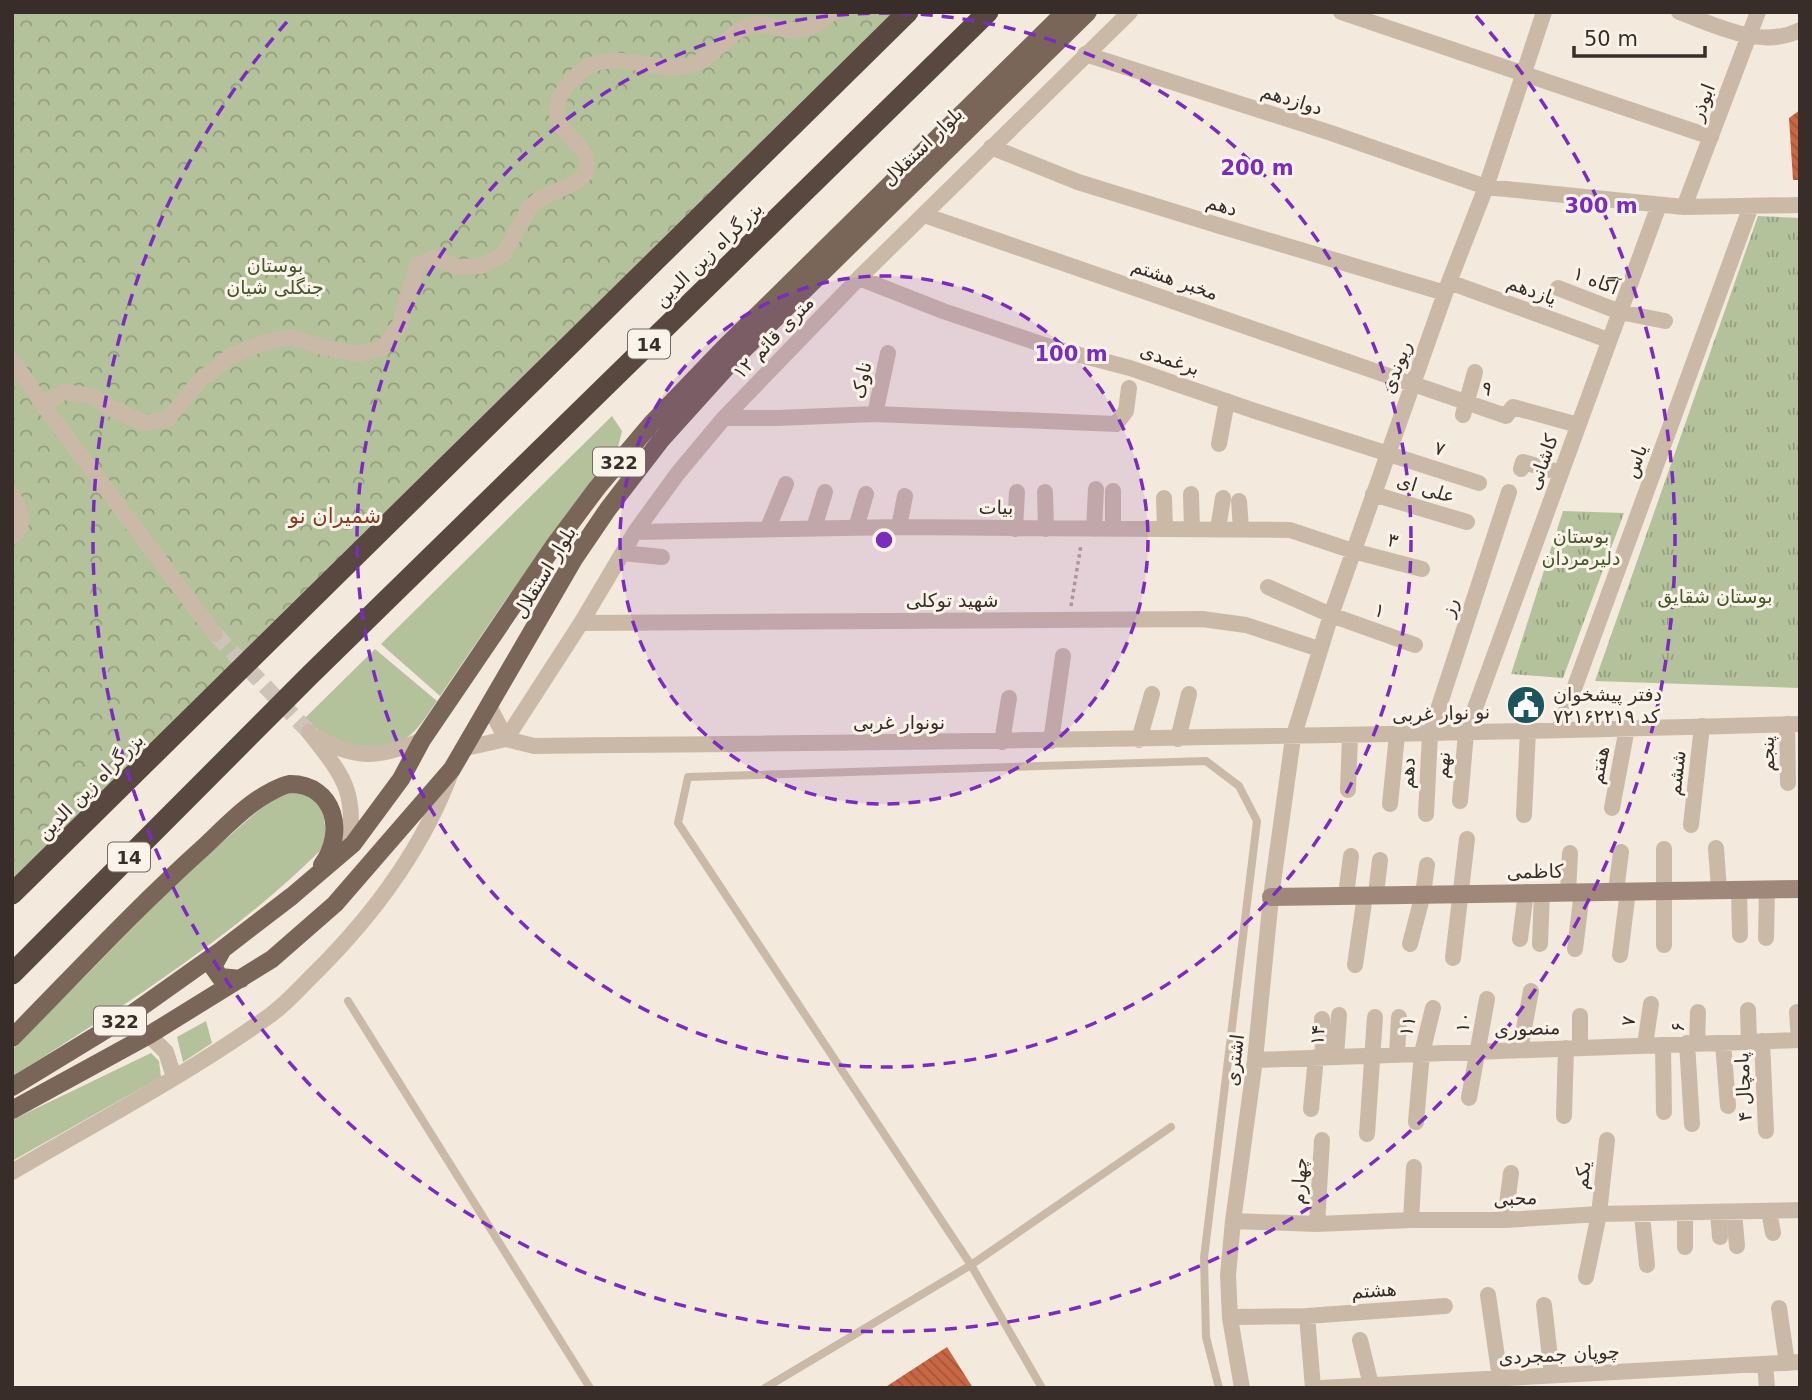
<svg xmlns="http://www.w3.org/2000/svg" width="1812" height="1400" viewBox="0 0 1812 1400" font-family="'DejaVu Sans','Noto Sans Arabic',sans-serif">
  <defs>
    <pattern id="forest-crowns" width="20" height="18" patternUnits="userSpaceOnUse" patternTransform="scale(1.75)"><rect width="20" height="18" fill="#b4c29c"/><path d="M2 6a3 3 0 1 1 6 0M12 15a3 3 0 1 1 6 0" fill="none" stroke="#939e7f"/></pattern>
    <pattern id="park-tufts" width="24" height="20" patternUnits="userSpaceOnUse" patternTransform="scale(1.75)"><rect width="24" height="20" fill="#b4c29c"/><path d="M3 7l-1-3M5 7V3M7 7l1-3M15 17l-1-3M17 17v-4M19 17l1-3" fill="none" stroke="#939e7f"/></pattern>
    <pattern id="building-back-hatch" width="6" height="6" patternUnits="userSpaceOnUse" patternTransform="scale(1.75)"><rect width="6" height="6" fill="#c96744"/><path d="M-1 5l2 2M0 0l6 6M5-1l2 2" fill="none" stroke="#a45539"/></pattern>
  </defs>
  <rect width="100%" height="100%" fill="#f3e9dc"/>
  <path fill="#b4c29c" d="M612,416L622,431L617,451L507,598L440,696L381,644Z
    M375,649L437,701C428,713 419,730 405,739C373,758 328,744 305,718Z
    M288,793C325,793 325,815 326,845C233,938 123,1006 12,1077V1050L191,869L267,803L280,795Z
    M206,1021L212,1043L183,1062L177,1037Z
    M151,1053L159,1061L161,1077L12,1161V1120Z"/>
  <path fill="url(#forest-crowns)" d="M12,12H913L12,890Z"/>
  <path fill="url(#park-tufts)" d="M1758,216L1800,218V688L1595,681Z
    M1563,511L1624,513L1563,678L1511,674Z"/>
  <path fill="url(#building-back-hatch)" d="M1800,110V180H1793L1789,118Z
    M947,1347L973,1388H884Z"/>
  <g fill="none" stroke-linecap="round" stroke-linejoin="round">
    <path stroke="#cec3b8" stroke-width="16" stroke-dasharray="16 8" stroke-linecap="butt" d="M215,634L309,732"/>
    <path stroke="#b7a392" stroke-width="3.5" stroke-dasharray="3.5 3.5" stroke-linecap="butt" d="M1071,606L1081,545"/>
    <path stroke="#cbb9a8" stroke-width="8" d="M348,1001L590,1388
      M765,1388L971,1265L1171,1127
      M1042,1388L971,1265L678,823L688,777L1206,761L1239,786L1257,821L1204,1258L1206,1337L1219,1388"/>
    <path stroke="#cbb9a8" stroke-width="16" d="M1341,12L1711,137
      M1679,12C1716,25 1761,50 1800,30
      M1085,54L1331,133L1486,187L1684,207L1800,205
      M991,147L1078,182L1220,226L1445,293
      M1684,207L1758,12
      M924,215L1412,384
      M859,278L943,311L1053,348L1130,368L1255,411L1479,483
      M1449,282L1600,337
      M1558,288L1620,312L1665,321
      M12,360L43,405L215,634
      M1422,387L1506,416L1513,407L1578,425
      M43,405L63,392L92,396L112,409L144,423L168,419L200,380L231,356L265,342L291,337L322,347L358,354L383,348L400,324L417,265L436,258L457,267L481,266L504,254L529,208L541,198L575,183L587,172C587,167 587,160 586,156C579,139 550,128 558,101C560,94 568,85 573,79C577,76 581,70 585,68C618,48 663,77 695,64C717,55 729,30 753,25C766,22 776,29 789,30C805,31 822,24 832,12
      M875,414L888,353
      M1463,415L1475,372
      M724,418H777L875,414L1116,424L1126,411L1129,388
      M1219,444L1227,401
      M1521,469L1523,462L1561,473
      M1113,491V529
      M1045,492L1046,529
      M1191,494L1192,529
      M1373,494L1467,522
      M12,495C20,509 28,524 12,536
      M1164,498L1165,529
      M1239,501L1241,529
      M899,527L905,496
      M768,528L786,484
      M814,528L825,492
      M856,528L866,494
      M1015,529L1017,492
      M1094,529L1096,489
      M1218,529L1223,498
      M635,532L899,527L1290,530L1353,551L1422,569
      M623,553L662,557
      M1268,587L1331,615L1415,645
      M581,623L1202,619L1246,625L1319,649
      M489,706L506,739
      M1787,724L1788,783
      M1559,730L1751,206
      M309,732C343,776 357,790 349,848
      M319,738C357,761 382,757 422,740
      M506,739L581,623L635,532L678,473L724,418L859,278L1130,12
      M1178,739L1189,694
      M1139,740L1152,694
      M1051,741L1063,656
      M1002,742L1009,698
      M466,748L506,739L534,746C956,742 1378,736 1800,724
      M1348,790L1350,736
      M1460,801L1466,733L1659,205
      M1390,804L1397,735
      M1612,808L1627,728
      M1426,814L1430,734L1509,492
      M1524,815L1528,731
      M1691,825L1702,726
      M1716,848L1719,890
      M1664,849V945
      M1739,889L1740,935
      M1616,891L1621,852
      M1568,892L1570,853
      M1376,894L1380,860
      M1346,895L1351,856
      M1766,938L1767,889
      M1520,939L1526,892
      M1410,944L1423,894L1427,865
      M1540,944L1542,892
      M1575,949L1582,892
      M1620,955L1628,891
      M1453,958L1467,839
      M1355,965L1365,895
      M1748,1010L1749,1042
      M1797,1012L1799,1040
      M1580,1016V1048
      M1322,1019L1323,1057
      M149,1035L166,1052L174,1077
      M1762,1041L1766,1131
      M1687,1043L1692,1124
      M1697,1043L1698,1012
      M1723,1043L1728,1106
      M1645,1045L1651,1004
      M1663,1045L1664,1112
      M1520,1050L1531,991
      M1397,1054L1399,1017
      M1336,1056L1339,1015
      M1255,1060L1800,1040
      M1469,1098L1487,999
      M1311,1109L1316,1057
      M1564,1116L1566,1048
      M1416,1122L1422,1053L1433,1008
      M1367,1134L1375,1017
      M12,1172C95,1123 184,1076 262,1021C281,1009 297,991 313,975C372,917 423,849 452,770
      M1769,1211L1773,1233
      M1734,1212L1737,1246
      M1718,1213L1720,1237
      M1685,1214V1247
      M1642,1215L1647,1265
      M1411,1220L1414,1167
      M1505,1220L1511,1173
      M1233,1221L1317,1224L1411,1220H1505L1599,1214L1800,1210
      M1317,1224L1322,1140
      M1586,1277L1599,1214L1607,1140
      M1488,1295L1500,1378
      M1544,1305L1552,1375
      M1779,1308L1787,1363
      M1307,1316L1313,1388
      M1236,1317L1307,1316L1445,1306
      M1360,1340L1371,1385
      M1765,1364L1767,1388
      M1242,1388L1230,1318L1228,1275L1233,1221L1255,1060L1271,897L1293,738L1331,615L1449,282L1486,187L1544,12
      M1321,1388L1800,1362"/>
    <path stroke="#9f8879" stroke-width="18" d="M1271,897L1800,889"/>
    <path stroke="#7a6559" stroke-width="18" d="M223,949L213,967L220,977L241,979
      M12,1038C75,974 137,907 205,846C222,830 245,806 265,795C272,791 282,785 290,784C335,784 346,833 322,865
      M12,1087L130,1015L223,949L292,896L353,844L401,779L422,740L553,547L597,488L651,424L723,349L1065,12
      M12,1110L149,1035L272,959L335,904L452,769L574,559L608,509L661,440L735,358L1088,12"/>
    <path stroke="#59483f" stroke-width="21" d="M12,894L908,12
      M12,974L310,675L988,12"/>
  </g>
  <circle cx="884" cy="540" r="264" fill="#7b2cbf" fill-opacity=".12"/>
  <g fill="none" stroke="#7b2cbf" stroke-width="3.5" stroke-dasharray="12 9">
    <circle cx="884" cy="540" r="264"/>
    <circle cx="884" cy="540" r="527"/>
    <path d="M1476 16A791 791 0 1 1 292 16"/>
  </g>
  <defs>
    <g id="civic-disc" transform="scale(2.0125)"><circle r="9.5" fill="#1c555b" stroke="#faf3e9"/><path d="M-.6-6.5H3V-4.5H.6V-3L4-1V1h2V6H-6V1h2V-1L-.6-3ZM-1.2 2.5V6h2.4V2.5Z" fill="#fff"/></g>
  </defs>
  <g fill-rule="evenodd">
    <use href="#civic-disc" x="1526" y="705"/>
  </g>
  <g text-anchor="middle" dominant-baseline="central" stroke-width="6" stroke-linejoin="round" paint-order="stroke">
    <g fill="#faf3e9" stroke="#726862" stroke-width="2">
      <rect x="628" y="329.5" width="42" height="29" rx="5"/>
      <rect x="593" y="447.5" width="52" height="29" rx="5"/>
      <rect x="108" y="842.5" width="42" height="29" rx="5"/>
      <rect x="94" y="1006.5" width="52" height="29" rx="5"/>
    </g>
    <g font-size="18" font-weight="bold" fill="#382d28">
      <text x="649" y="344">14</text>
      <text x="619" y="462">322</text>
      <text x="129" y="857">14</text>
      <text x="120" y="1021">322</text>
    </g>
    <g font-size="19" fill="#382d28" stroke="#faf3e9">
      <text transform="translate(1292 99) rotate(17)">دوازدهم</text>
      <text transform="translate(1702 102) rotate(-69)">ابوذر</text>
      <text transform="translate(922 146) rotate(-44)">بلوار استقلال</text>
      <text transform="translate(1222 205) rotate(17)">دهم</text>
      <text transform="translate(708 254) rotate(-44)">بزرگراه زین الدین</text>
      <text transform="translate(1175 279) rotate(19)">مخبر هشتم</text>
      <text transform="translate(1596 280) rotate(21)">آگاه ۱</text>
      <text transform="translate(1532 290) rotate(20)">یازدهم</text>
      <text transform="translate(773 337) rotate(-46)">۱۲ متری قائم</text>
      <text transform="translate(1170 359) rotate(19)">برغمدی</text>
      <text transform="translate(1396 367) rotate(-70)">ریوندی</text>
      <text transform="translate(861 380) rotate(-78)">ناوک</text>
      <text transform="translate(1487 388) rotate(18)">۹</text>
      <text transform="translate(1440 448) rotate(17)">۷</text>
      <text transform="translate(1635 461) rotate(-70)">یاس</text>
      <text transform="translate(1542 462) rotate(-70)">کاشانی</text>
      <text transform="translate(1426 488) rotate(17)">علی ای</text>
      <text transform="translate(996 507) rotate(1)">بیات</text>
      <text transform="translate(1393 540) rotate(15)">۳</text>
      <text transform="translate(544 572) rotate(-59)">بلوار استقلال</text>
      <text x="952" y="600">شهید توکلی</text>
      <text transform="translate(1449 607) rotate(-72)">رز</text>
      <text transform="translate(1380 610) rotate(20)">۱</text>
      <text transform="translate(1441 713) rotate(-2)">نو نوار غربی</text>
      <text x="899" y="722">نونوار غربی</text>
      <text transform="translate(1767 754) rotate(-91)">پنجم</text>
      <text transform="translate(1442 765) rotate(-85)">نهم</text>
      <text transform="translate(1599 765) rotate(-80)">هفتم</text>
      <text transform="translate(1407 773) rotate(-87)">دهم</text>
      <text transform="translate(1676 773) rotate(-83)">ششم</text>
      <text transform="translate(90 786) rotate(-45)">بزرگراه زین الدین</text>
      <text transform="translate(1535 871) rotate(-1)">کاظمی</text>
      <text transform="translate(1628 1021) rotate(-81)">۷</text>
      <text transform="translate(1463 1022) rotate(-81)">۱۰</text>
      <text transform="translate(1407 1026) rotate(-77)">۱۱</text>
      <text transform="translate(1677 1027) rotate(-89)">۶</text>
      <text transform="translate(1527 1028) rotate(-2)">منصوری</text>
      <text transform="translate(1317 1035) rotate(-86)">۱۴</text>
      <text transform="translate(1234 1060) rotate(-83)">اشتری</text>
      <text transform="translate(1743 1087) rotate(-93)">پامچال ۴</text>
      <text transform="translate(1582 1175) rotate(-83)">یکم</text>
      <text transform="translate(1299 1181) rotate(-87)">چهارم</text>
      <text transform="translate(1515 1198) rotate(-3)">محبی</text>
      <text transform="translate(1374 1290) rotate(-4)">هشتم</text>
      <text transform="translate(1559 1354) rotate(-3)">چوپان جمجردی</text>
    </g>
    <g font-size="19" fill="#46572b" stroke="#faf3e9">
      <text x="275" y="265">بوستان<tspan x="275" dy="22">جنگلی شیان</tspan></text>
      <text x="1581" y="536">بوستان<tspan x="1581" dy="22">دلیرمردان</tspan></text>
      <text x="1715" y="596">بوستان شقایق</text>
    </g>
    <g font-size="19" fill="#382d28" stroke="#faf3e9" text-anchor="start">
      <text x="1553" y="694">دفتر پیشخوان<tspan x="1553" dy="22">کد ۷۲۱۶۲۲۱۹</tspan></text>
    </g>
    <g font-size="21" fill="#893b1f" stroke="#faf3e9">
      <text x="335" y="516">شمیران نو</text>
    </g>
  </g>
  <circle cx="884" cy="540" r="10" fill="#7b2cbf" stroke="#faf3e9" stroke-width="3.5"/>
  <g font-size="21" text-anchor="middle" font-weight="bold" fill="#7b2cbf" stroke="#faf3e9" stroke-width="6" stroke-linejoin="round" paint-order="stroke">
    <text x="1257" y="175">200 m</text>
    <text x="1601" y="213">300 m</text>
    <text x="1071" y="361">100 m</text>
  </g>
  <rect width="1812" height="1400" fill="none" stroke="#382d28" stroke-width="28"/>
  <path d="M1574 46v10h131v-10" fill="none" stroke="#382d28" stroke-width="3.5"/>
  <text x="1584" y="46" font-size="21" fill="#382d28" stroke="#faf3e9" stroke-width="5" paint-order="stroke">50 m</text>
</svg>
